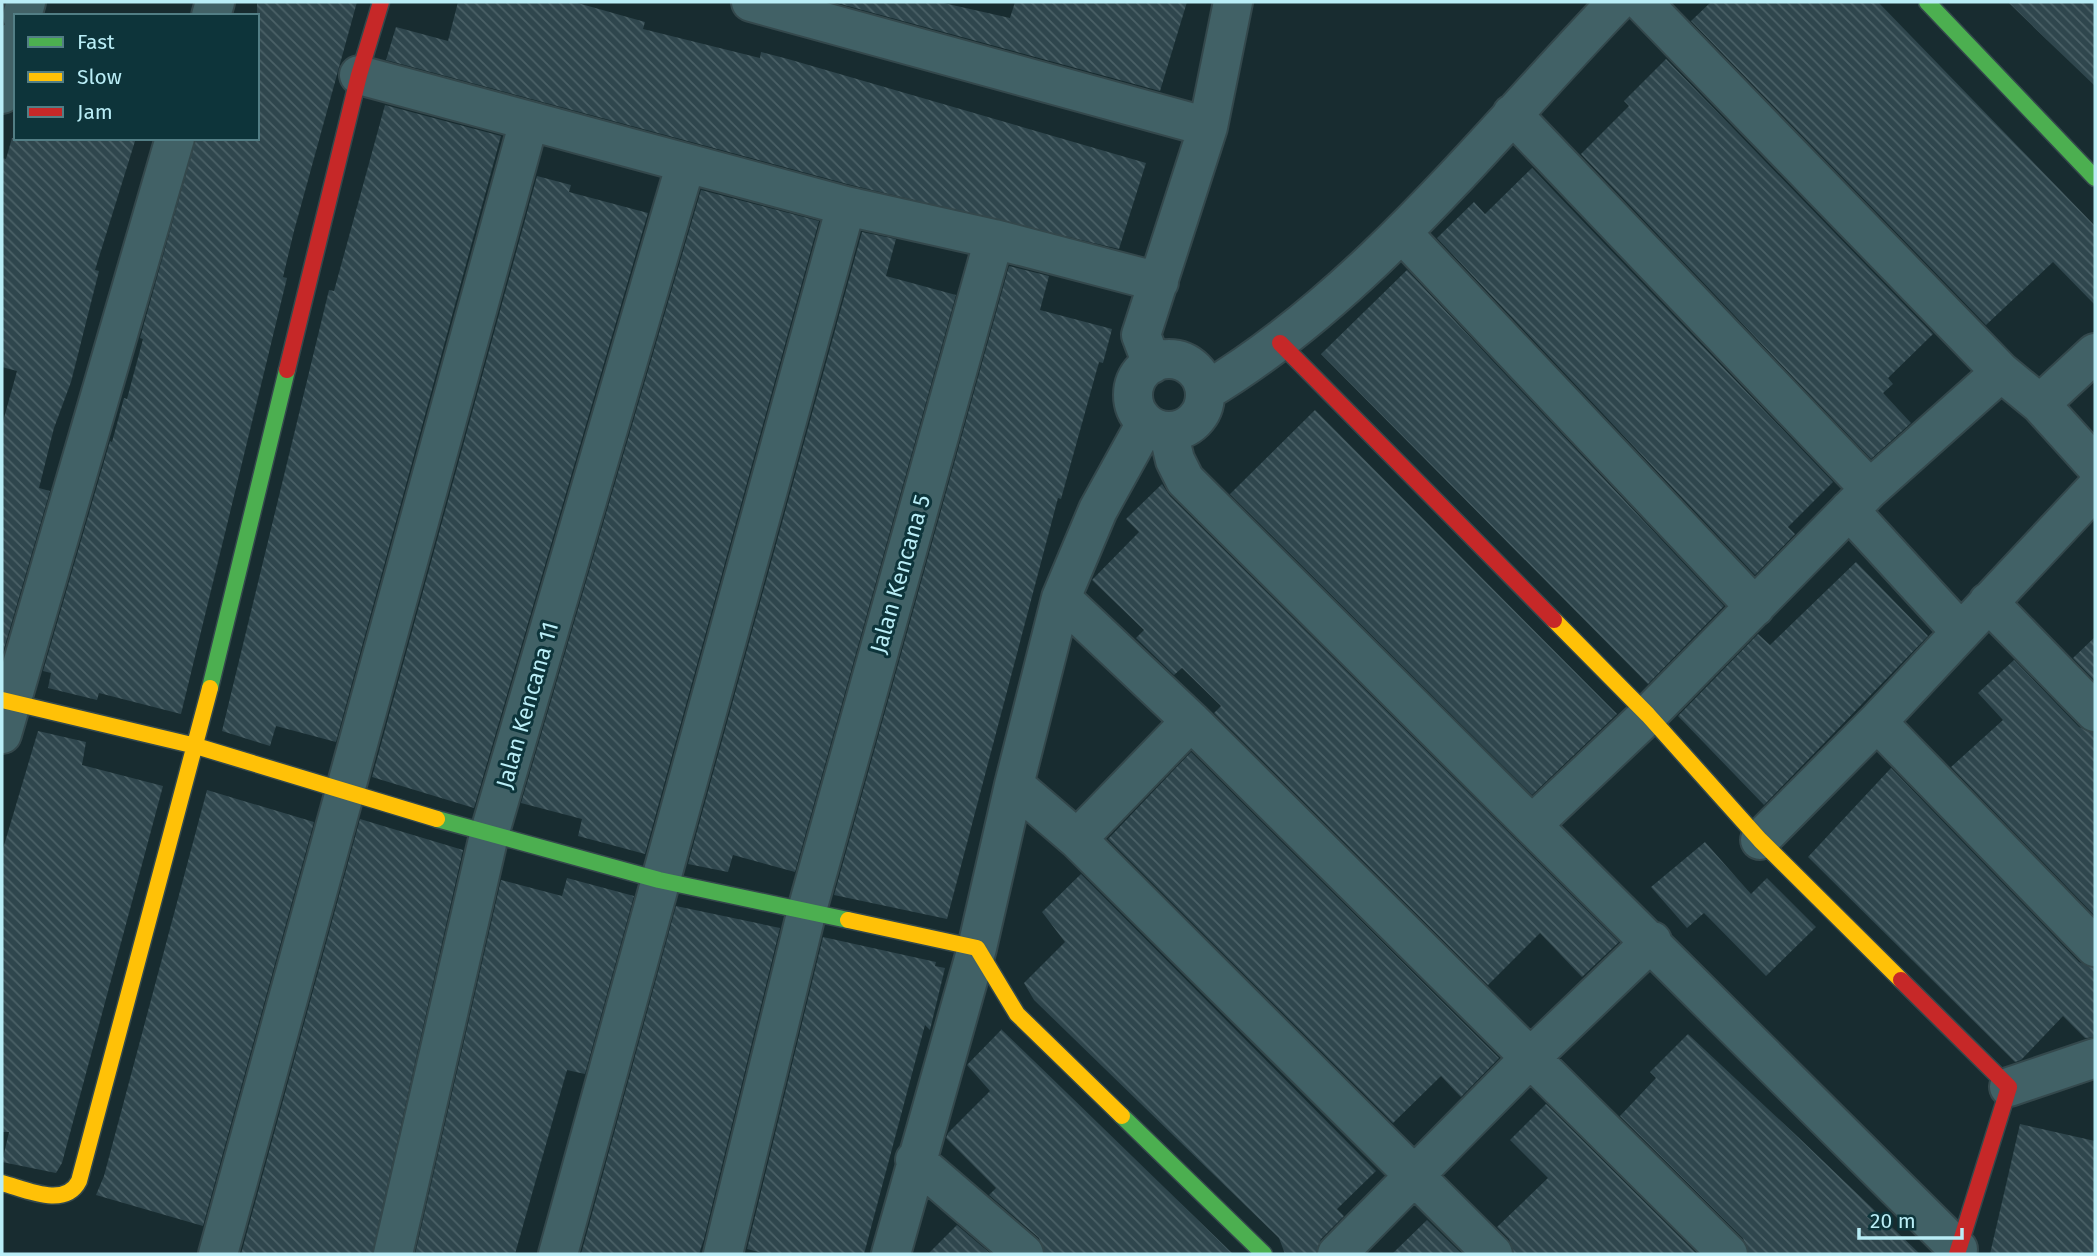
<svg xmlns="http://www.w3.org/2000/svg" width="2097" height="1256" viewBox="0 0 2097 1256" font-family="'Fira Sans',sans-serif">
  <defs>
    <pattern id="building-back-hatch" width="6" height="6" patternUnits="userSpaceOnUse" patternTransform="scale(1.75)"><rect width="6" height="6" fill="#2f464d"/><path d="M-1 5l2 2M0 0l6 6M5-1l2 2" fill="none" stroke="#4b6167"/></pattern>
  </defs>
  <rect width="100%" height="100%" fill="#182c30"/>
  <path fill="url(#building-back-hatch)" d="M257,2H357L294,231L283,277L287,278L181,714L99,693L97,700L48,688L51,673L43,671L110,441L112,442L124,398L127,399L143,339L140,338L196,138H257Z
    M458,2H574L645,22L643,29L760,58L761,52L788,59L1146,163L1119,249L851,185L386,60L396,27L448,41Z
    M833,2H939L1010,18L1015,2H1187L1160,91Z
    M1711,2H1878L2095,226V305L2053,262L1986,325L1691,21Z
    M2008,2H2095V86L2047,40Z
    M1666,59L1933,334L1888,378L1893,384L1883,393L1911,423L1871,459L1581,154L1629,106L1624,101Z
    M385,105L501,136L336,742L276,726L270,746L222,731L329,290L334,291Z
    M12,138H136L95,270L99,271L71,382L54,428L39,488L50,491L2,656V425L17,371L2,367V158L6,159Z
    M1532,168L1833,482L1788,527L1795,534L1755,575L1437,238L1474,202L1485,214Z
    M537,176L571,185L569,192L648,213L474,808L372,777Z
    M701,190L819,221L645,854L578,836L582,819L521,803Z
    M862,232L896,239L886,276L956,295L795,872L733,855L728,872L688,864Z
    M1009,266L1049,276L1040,310L1112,329L1103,363L1099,362L1061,499L1058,498L947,919L834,895Z
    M1407,270L1724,606L1648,684L1321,354Z
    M1315,410L1617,714L1532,795L1230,494Z
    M1162,484L1170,496L1619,942L1582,977L1540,933L1488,985L1214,713L1221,706L1182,668L1174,675L1136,638L1144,630L1092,580L1139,532L1126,519Z
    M1856,562L1928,636L1764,805L1678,716L1758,634L1770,645Z
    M2095,637V681L2073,658Z
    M2014,660L2079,727L2095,733V916L1951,767L2003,720L1978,693Z
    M38,731L86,742L82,765L163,786L62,1163L56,1173L2,1162L9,1132H2V852Z
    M1191,752L1499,1058L1461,1097L1441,1076L1393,1123L1108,839Z
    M1891,768L2079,962L2095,968V1037L2085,1038L2063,1016L2021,1060L2015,1062L1808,857Z
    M207,790L314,822L203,1226L96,1195L104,1176Z
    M360,819L463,850L372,1254H241Z
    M1705,842L1751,894L1767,878L1816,927L1766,976L1704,913L1687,928L1651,887Z
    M1081,874L1376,1171L1337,1209L1344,1216L1321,1239L1316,1254H1285L1279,1238L1034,1000L1024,983L1065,942L1042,912Z
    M567,878L634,896L585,1074L567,1070L515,1254H415L501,880L562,896Z
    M676,906L780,928L704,1239L699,1254H581Z
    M823,937L936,962L935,966L945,968L930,1030L925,1025L864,1254H766L747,1249Z
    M1002,1029V1030L1233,1254H1045L1039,1238L989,1195L996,1188L946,1138L948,1133L990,1091L967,1065Z
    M1688,1034L1798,1137L1920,1254H1749L1743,1238L1620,1116L1656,1078L1650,1072Z
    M1546,1104L1697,1254H1514L1509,1239L1497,1227L1548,1178L1510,1140Z
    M2020,1124L2095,1141V1254H1990Z
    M1427,1220L1462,1254H1392Z
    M957,1225L991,1254H928Z"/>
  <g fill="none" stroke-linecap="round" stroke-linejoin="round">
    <g stroke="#34484c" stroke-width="42">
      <path id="street" d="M751,2L1208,127
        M1642,2L2001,372L2040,404L2095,465
        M22,16L26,2
        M211,16L215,2
        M359,75L846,206L994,239L1159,282
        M2,94L16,40
        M1512,114L1870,489
        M1402,233L1755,607
        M1133 395a36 36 0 1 1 72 0a36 36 0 1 1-72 0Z
        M1152,364L1141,335L1208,127L1233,2
        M1206,391C1366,295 1489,135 1617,2
        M2040,404L2095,353
        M1168,431L1175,460L1185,480L1958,1249
        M1849,510L1960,631
        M1061,598L1191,721L1728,1254
        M1988,602L2095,712
        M1877,722L2095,947
        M2,734L175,138
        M1014,785L1077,839L1493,1254
        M1533,824L1648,715L1870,489L2001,372
        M1077,839L1191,721
        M1760,840L1877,722L2095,489
        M2009,1087L2095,1058
        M915,1160L1024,1254
        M218,1254L529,121
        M393,1254L489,835L686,163
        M558,1254L846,206
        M723,1254L807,910L994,239
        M891,1254L977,948L1014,785L1061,598L1098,510L1146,423
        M1337,1254L1529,1059L1652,941"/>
    </g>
    <g stroke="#34484c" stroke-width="19">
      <path id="fast" d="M1927,2L2095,178
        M210,688L287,370
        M437,819L659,880L848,920
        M1122,1116L1264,1254"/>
    </g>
    <g stroke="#34484c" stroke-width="19">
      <path id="slow" d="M1554,620L1648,715L1760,840L1901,980
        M2,700L196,746L437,819
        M848,920L977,948L1017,1014L1122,1116
        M2,1183C25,1189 65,1209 79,1181L210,688"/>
    </g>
    <g stroke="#34484c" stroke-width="19">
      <path id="jam" d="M1280,343L1554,620
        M287,370L359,75L381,2
        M1901,980L2009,1087L1957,1254"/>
    </g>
    <use href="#street" stroke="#416166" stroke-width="38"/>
    <use href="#fast" stroke="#4caf50" stroke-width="16"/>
    <use href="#slow" stroke="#ffc107" stroke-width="16"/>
    <use href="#jam" stroke="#c62828" stroke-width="16"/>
  </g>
  <g text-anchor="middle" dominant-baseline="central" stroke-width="6" stroke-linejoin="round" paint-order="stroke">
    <g font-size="23" fill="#b9edf6" stroke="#0d343a">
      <text transform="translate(900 574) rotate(-74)">Jalan Kencana 5</text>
      <text transform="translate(527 705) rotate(-74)">Jalan Kencana 11</text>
    </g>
  </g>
  <rect width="2097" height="1256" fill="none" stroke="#b9edf6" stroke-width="7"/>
  <rect x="14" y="14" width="245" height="126" fill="#0d343a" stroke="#527e85" stroke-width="2"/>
  <rect x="28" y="37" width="35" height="10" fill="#4caf50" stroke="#527e85" stroke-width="2"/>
  <text x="77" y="49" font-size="21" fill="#b9edf6">Fast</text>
  <rect x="28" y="72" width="35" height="10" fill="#ffc107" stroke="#527e85" stroke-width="2"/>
  <text x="77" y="84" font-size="21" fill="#b9edf6">Slow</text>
  <rect x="28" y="107" width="35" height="10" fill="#c62828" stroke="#527e85" stroke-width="2"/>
  <text x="77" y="119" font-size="21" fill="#b9edf6">Jam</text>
  <path d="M1859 1228v10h103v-10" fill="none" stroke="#b9edf6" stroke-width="3.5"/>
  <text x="1870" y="1228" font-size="21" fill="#b9edf6" stroke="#0d343a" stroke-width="5" paint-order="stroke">20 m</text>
</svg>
